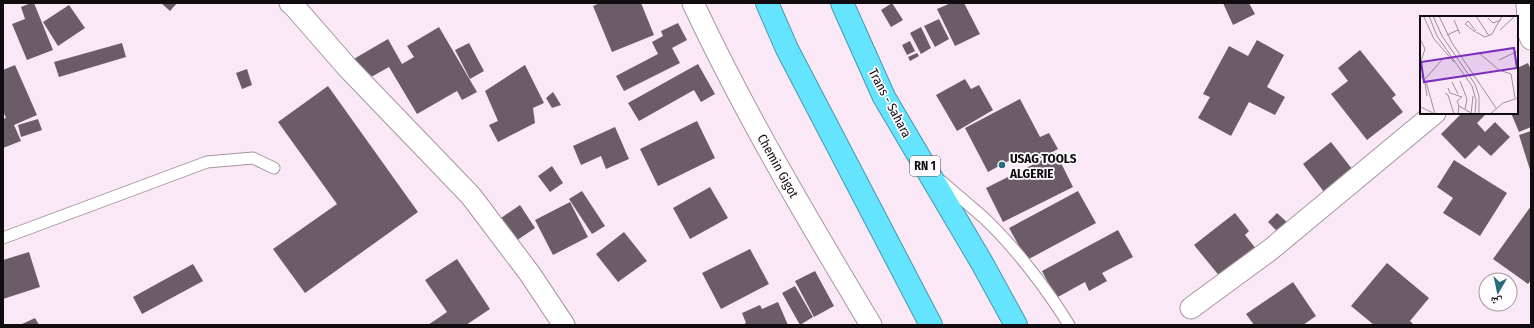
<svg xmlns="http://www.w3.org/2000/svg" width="1534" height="328" viewBox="0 0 1534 328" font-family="'Fira Sans Condensed','Noto Naskh Arabic',sans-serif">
  <rect width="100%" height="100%" fill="#fbe8f6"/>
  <path fill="#6c5c68" d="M31,3H34L53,50L27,60L12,24L25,19L21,7Z
    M161,3H177L170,11Z
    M600,3H641L654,35L612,52L593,6Z
    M892,3L903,20L891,27L881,10Z
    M951,3H964L980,34L955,46L937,9Z
    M1223,3H1249L1255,14L1233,25Z
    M69,5L85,28L58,46L43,22Z
    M939,19L949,39L935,47L924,26Z
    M678,23L687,40L672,48L680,63L624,91L616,76L658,54L652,42L663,36L661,31Z
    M439,27L477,92L462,100L457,91L417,114L389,67L364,81L352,60L388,39L402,64L414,57L407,46Z
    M921,27L931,48L921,54L910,33Z
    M1257,40L1284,55L1267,87L1285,97L1275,115L1249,102L1231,136L1198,118L1210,97L1203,94L1229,46L1248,56Z
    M910,41L915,51L907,55L902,45Z
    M122,43L126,57L59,77L54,62Z
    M469,43L484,71L470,79L455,50Z
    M1360,50L1396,95L1392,98L1403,112L1367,140L1331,94L1348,81L1338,68Z
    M917,53L919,56L910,61L908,57Z
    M1528,63L1531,70V127L1519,132L1511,113H1517V68Z
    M698,64L715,94L701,102L694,90L639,121L628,103Z
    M15,65L37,115L14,125L21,141L3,148V119L6,118L3,111V70Z
    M525,65L544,103L533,108L535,123L498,142L489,125L498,121L485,91Z
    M247,69L252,85L242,89L236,73Z
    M965,79L971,89L979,85L993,110L957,131L936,95Z
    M328,86L418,212L305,293L273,249L337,204L278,122Z
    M553,92L561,105L552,108L546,98Z
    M1020,99L1040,137L1049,133L1058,149L1029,164L1023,153L988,172L965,128Z
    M1462,113H1487L1477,123L1485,132L1495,122L1510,137L1491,156L1479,145L1465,159L1441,134Z
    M38,119L42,130L21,137L18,125Z
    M697,121L715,158L658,186L640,149Z
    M615,127L629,159L606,169L601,156L581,165L573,146Z
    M1531,131V173L1519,135Z
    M1331,142L1356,174L1327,196L1303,164Z
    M1056,153L1073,187L1003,222L986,188Z
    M1454,160L1507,193L1480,236L1443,213L1453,198L1437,187Z
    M552,166L563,183L550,192L538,176Z
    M710,187L728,218L690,239L673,208Z
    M582,191L605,226L592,234L569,199Z
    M1078,191L1096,223L1027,260L1009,228Z
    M570,202L588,237L553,255L535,220Z
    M520,205L535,228L516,241L501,218Z
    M1531,206V280L1528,284L1493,259Z
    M1235,213L1249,231L1245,235L1257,250L1221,278L1194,245Z
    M1277,213L1289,224L1280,234L1268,222Z
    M1118,230L1133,257L1102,273L1107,281L1089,291L1085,282L1056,298L1042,271Z
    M624,232L647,261L618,282L596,254Z
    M750,249L769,284L721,309L702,273Z
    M29,252L40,287L3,299V260Z
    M457,259L490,309L466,325H428L447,312L425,280Z
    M1387,263L1429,298L1410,321L1414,325H1374L1351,306Z
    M193,264L203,281L142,314L133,297Z
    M815,271L834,306L814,317L795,281Z
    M1293,282L1316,316L1303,325H1254L1246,314Z
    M795,286L813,317L800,325L782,293Z
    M778,302L788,325H742L746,323L742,313L760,305L762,309Z
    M35,318L39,325H20Z"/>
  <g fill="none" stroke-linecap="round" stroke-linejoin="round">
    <g stroke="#a695a2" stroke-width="13">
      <path id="lane" d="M941,181C955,193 969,205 983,217C1014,246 1047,289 1069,325
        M3,238L207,162L253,158L274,168"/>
    </g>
    <g stroke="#a695a2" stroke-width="23">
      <path id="street" d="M290,3L293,5L347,67L471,196L530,274L564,325
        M693,3C745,114 808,220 871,325
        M1527,3L1529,34L1531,39
        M1191,308L1270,250L1435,113"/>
    </g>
    <g stroke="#4798ab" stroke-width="24">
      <path id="highway" d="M767,3L787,49L931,325
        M842,3L884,97L982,263L1016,325"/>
    </g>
    <use href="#lane" stroke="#fff" stroke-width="11"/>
    <use href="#street" stroke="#fff" stroke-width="21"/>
    <use href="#highway" stroke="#64e4fe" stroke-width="22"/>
  </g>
  <circle fill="#276d7b" stroke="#fffbfe" stroke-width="1.5" cx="1002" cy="165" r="4"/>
  <g text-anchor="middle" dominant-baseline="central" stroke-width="3.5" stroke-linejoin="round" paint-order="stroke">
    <rect fill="#fffbfe" stroke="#585457" stroke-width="1" x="910" y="156" width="30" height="20" rx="3"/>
    <g font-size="12" font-weight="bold" fill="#110c10">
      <text x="925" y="166">RN 1</text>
    </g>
    <g font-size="13" fill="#110c10" stroke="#fffbfe">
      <text transform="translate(890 103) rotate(62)">Trans - Sahara</text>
      <text transform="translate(778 166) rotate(61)">Chemin Gigot</text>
    </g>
    <g font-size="13" font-weight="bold" fill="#110c10" stroke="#fffbfe" text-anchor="start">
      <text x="1010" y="158">USAG TOOLS<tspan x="1010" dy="15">ALGERIE</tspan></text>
    </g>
  </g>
  <g transform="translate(1420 16)">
    <rect width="98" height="98" fill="#fbe8f6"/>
    <path fill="none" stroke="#9d909a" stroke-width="1" d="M9,0L17,20L52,70L56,84L55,98M13,0L22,20L55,68L59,80V98M19,0L32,27L76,92M56,0L69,20M4,1L14,23L34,46M68,2L73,7L81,4M34,4L40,18M80,14L94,1M55,16L45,8L48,5L56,15M56,16L65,21L72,18L82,0M27,19L38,14M0,23L5,33L0,48M58,36L79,54L91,58L95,82M79,44L98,35M0,58L7,69L15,98M4,64L22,44M40,65L47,83L45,93M32,66L38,78M5,67L7,80M28,72L30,77L42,81L37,85L39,90M25,77L28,79L34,98M1,91L13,97M38,98L39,90L51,97M51,98L53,80M70,98L83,87L98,82"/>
    <path fill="#7b2cbf" fill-opacity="0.15" stroke="#7b2cbf" stroke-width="2" d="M94,32L97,52L4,66L1,46Z"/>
    <rect width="98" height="98" fill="none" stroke="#110c10" stroke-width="2"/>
  </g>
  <rect width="1534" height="328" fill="none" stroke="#110c10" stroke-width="8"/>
  <g transform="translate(1498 292) rotate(189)"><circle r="19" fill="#fffbfe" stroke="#a09b9f"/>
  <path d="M0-3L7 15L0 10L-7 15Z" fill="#276d7b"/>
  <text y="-6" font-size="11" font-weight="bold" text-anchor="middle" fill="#110c10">ش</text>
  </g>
</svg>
